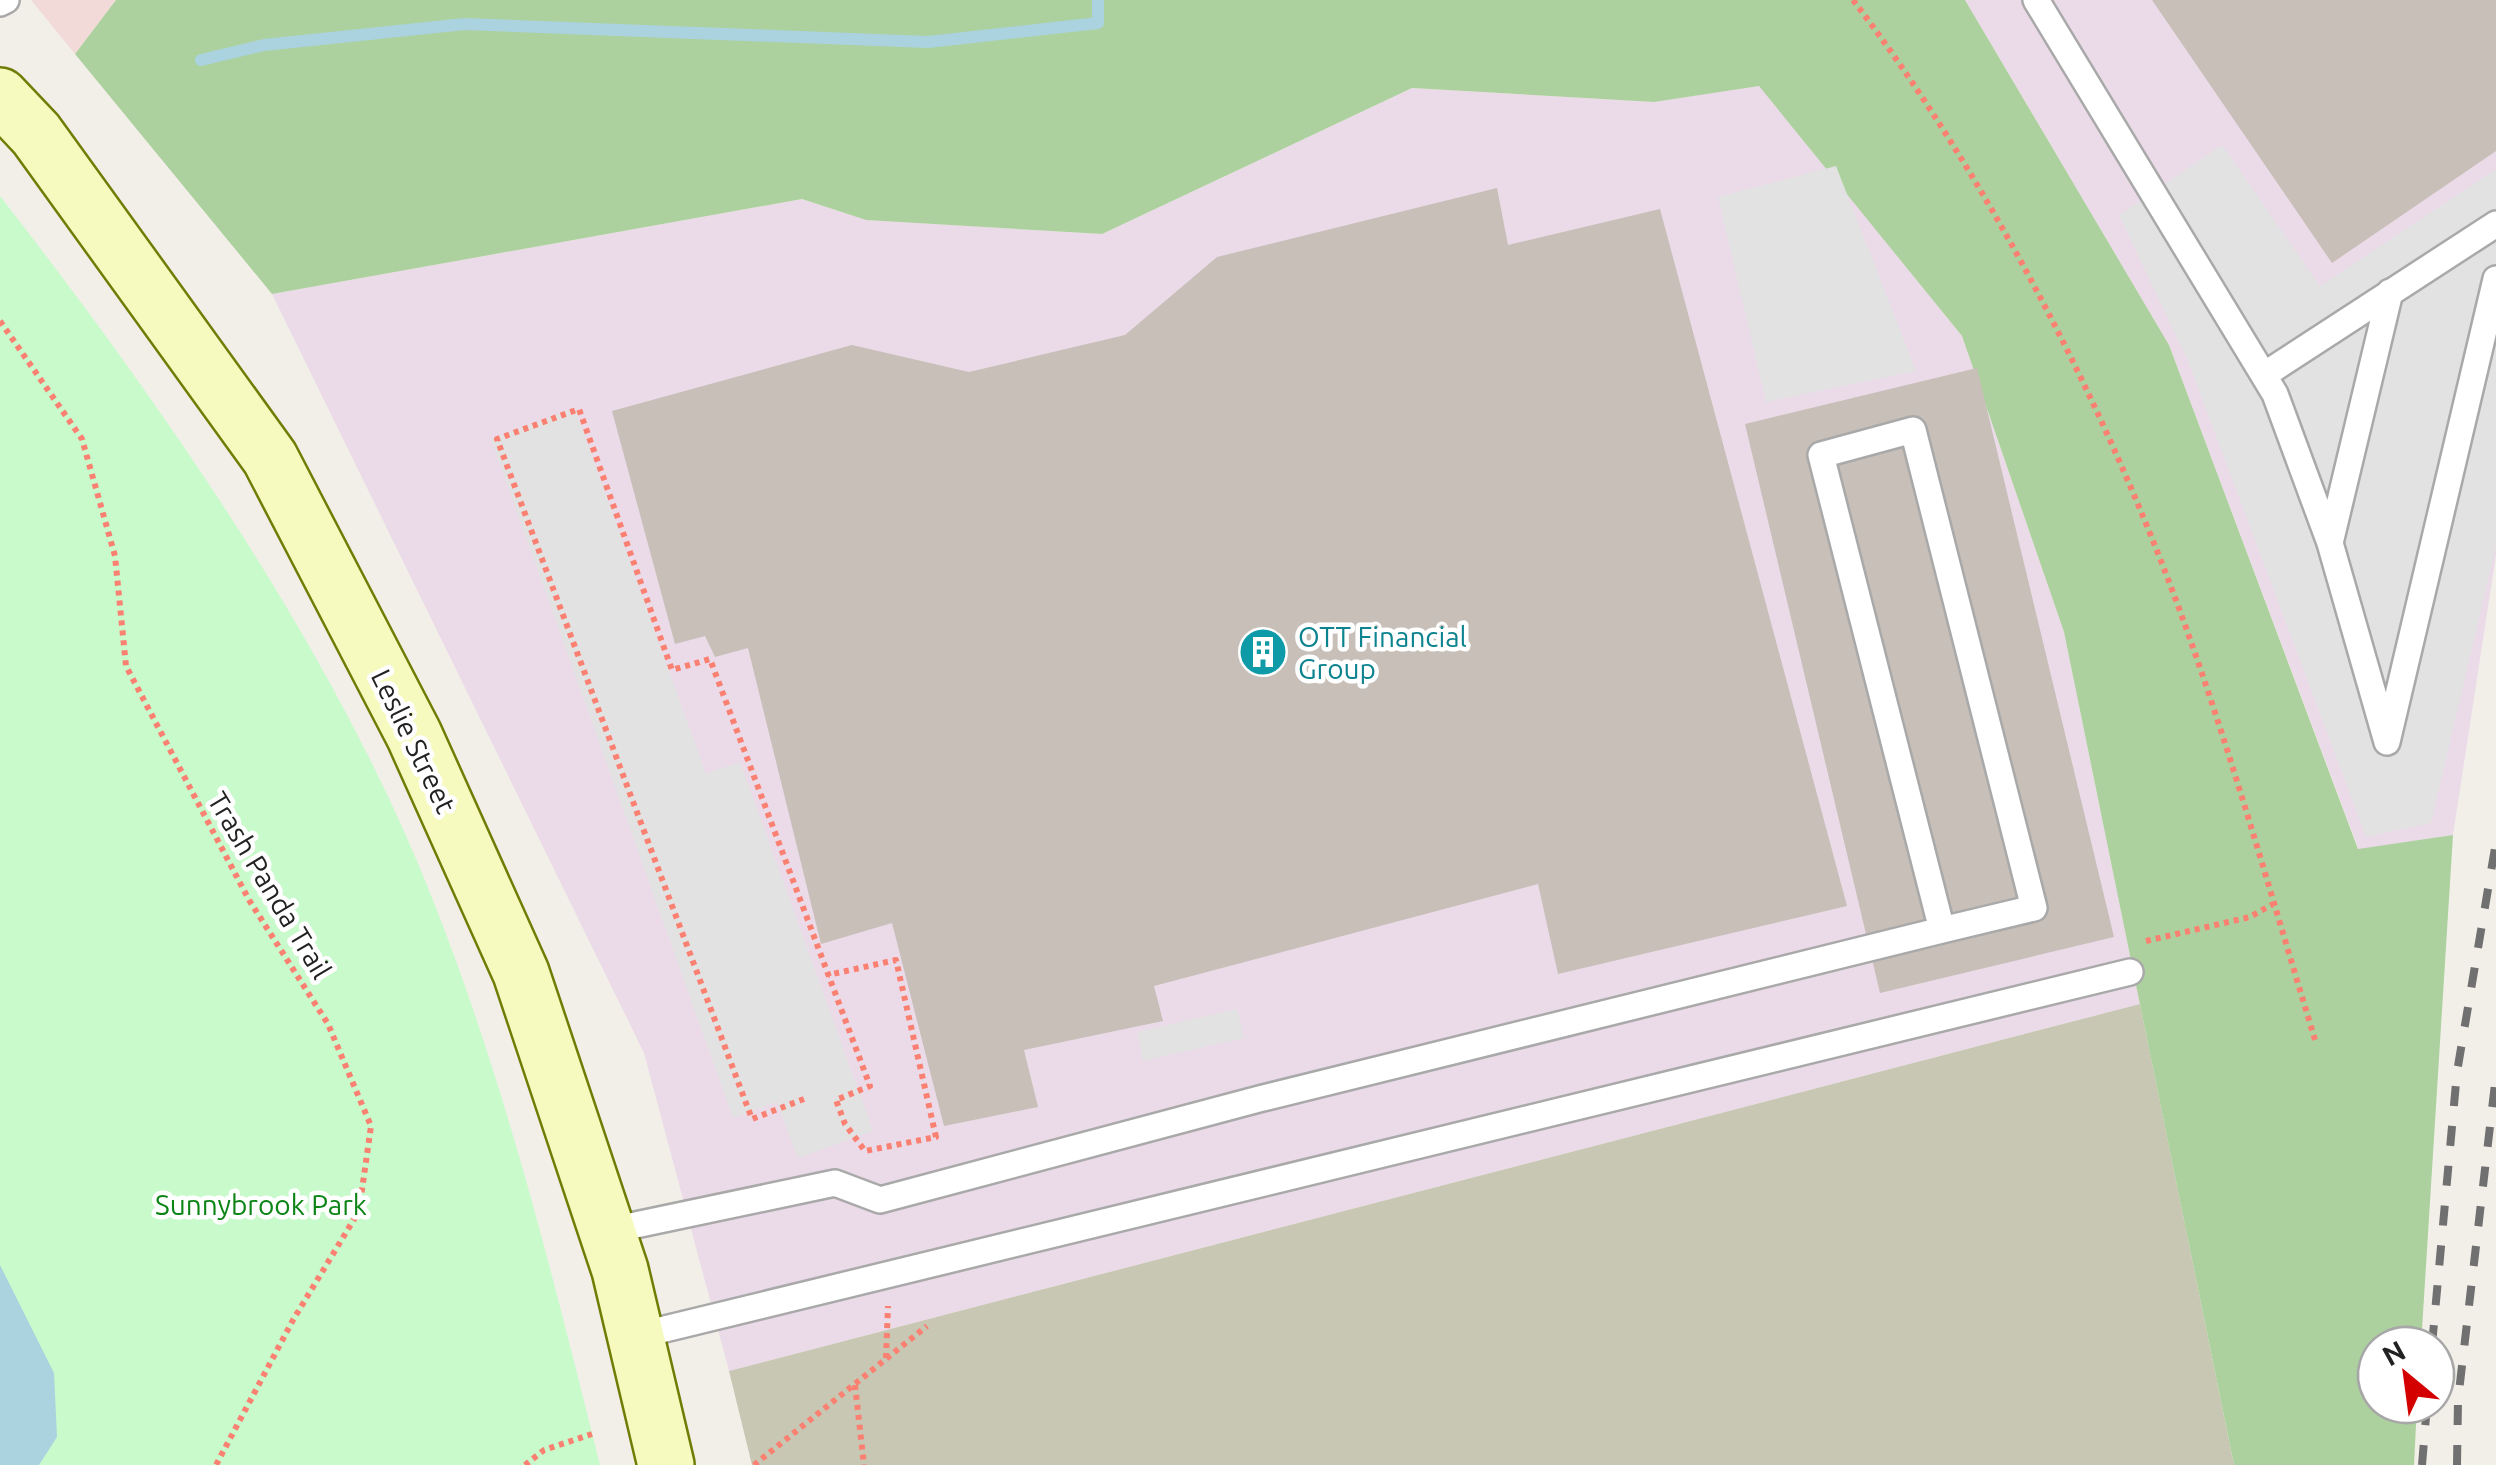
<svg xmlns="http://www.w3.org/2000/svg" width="2496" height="1465" viewBox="0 0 2496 1465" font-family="Ubuntu,sans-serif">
  <rect width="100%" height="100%" fill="#f2efe9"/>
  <path fill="#f2dad9" d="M31,0H116L75,54Z"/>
  <path fill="#ebdbe8" d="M1965,0H2496V555L2453,835L2359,850L2169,345Z
    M1759,85L1962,336L2064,632L2140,1004L729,1371L644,1053L272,294L802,199L866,220L1102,234L1412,88L1654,102Z"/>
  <path fill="#c7c7b4" d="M2140,1004L2234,1465H752L729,1371Z"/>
  <path fill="#add19e" d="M116,0H1965L2169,345L2358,849L2453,835L2421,1345H2376V1405H2417L2414,1465H2234L2064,632L1962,336L1759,86L1654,102L1412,88L1102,234L866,220L802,199L272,294L75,54Z"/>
  <path fill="#c8facc" d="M0,196C165,408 339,657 436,908C507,1089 553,1277 600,1465H0Z"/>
  <path fill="#e2e2e2" d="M2222,145L2320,286L2496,169V546L2431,823L2366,837L2188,361L2119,215Z
    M1836,166L1916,371L1766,402L1718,197Z
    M575,408L706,774L740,762L873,1131L798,1158L777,1102L733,1118L491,439Z
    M1237,1009L1244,1038L1143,1061L1137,1032Z"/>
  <path fill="#aad3df" d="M0,1265L54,1373L57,1437L39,1465H0Z"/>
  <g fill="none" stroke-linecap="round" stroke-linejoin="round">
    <path stroke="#aad3df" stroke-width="12" d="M201,60L264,45L465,24L928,42L1098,23V0"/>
  </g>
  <path fill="#c7bfb8" d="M2152,0H2496V151L2332,263Z
    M1497,188L1508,245L1660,209L1847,906L1558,974L1538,884L1154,986L1163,1021L1024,1050L1038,1107L944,1126L892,923L821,944L748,648L715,657L705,636L675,644L612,411L852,345L969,372L1125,335L1217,257Z
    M1977,368L2114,937L1880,993L1745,424Z"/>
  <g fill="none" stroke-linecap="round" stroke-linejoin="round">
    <g stroke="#a9a9a9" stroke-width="30">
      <path id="service" d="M2036,0L2275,394L2330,543L2387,742L2496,279
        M0,3L6,0
        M2264,375L2496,224
        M2330,543L2390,292
        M607,1231L835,1183L880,1200L1259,1099L1942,930L1821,455L1913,430L2034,908L1942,930
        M636,1336L2130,972"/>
    </g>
    <g stroke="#707d05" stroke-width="60">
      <path id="secondary" d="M0,96L36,134L270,458L414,735L521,973L620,1270L666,1465"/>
    </g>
    <path stroke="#fa8072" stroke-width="6" stroke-dasharray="5 5" stroke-linecap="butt" d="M1853,0C1992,182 2114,423 2190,639C2237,772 2275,909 2316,1043
      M0,321L82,439L115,556L126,666L249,900L328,1024L371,1126L359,1211L293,1320L216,1465
      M2146,941L2250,917L2273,904
      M804,1099L752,1119L497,439L579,409L672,670L710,659L870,1086L836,1100L845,1124L865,1151L936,1137L896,960L828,975
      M886,1358L888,1306
      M855,1385L864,1465
      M525,1465L544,1450L592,1434
      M754,1465L927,1326"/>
    <use href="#service" stroke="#fff" stroke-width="25"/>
    <use href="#secondary" stroke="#f7fabf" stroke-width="55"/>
    <path stroke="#707070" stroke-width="8" stroke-dasharray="20 20" stroke-linecap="butt" d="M2432,1345L2457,1072L2496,842
      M2422,1465L2427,1405
      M2457,1465L2458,1400L2496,1075"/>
  </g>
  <defs>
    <g id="building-disc" transform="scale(2.5)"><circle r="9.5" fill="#0f9aa8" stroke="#fff"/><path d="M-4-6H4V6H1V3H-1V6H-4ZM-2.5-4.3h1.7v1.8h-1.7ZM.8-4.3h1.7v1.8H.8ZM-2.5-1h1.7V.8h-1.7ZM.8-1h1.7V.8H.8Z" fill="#fff"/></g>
  </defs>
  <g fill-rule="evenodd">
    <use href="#building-disc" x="1263" y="652"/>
  </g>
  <g text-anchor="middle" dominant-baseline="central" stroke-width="9" stroke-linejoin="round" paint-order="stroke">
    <g font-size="28" fill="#0d838f" stroke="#fff" text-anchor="start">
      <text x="1298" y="636">OTT Financial<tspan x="1298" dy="32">Group</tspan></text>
    </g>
    <g font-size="28" fill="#222" stroke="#fff">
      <text transform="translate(414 741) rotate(64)">Leslie Street</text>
      <text transform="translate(270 885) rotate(59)">Trash Panda Trail</text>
    </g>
    <g font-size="28" fill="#0c8416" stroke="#fff">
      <text x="261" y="1204">Sunnybrook Park</text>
    </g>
  </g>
  <g transform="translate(2406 1375) rotate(331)"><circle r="48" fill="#ffffff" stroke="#a7a7a7" stroke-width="2.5"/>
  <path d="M0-8L18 38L0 25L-18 38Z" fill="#d40000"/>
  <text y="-15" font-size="28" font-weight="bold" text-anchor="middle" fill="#222222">N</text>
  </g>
</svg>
